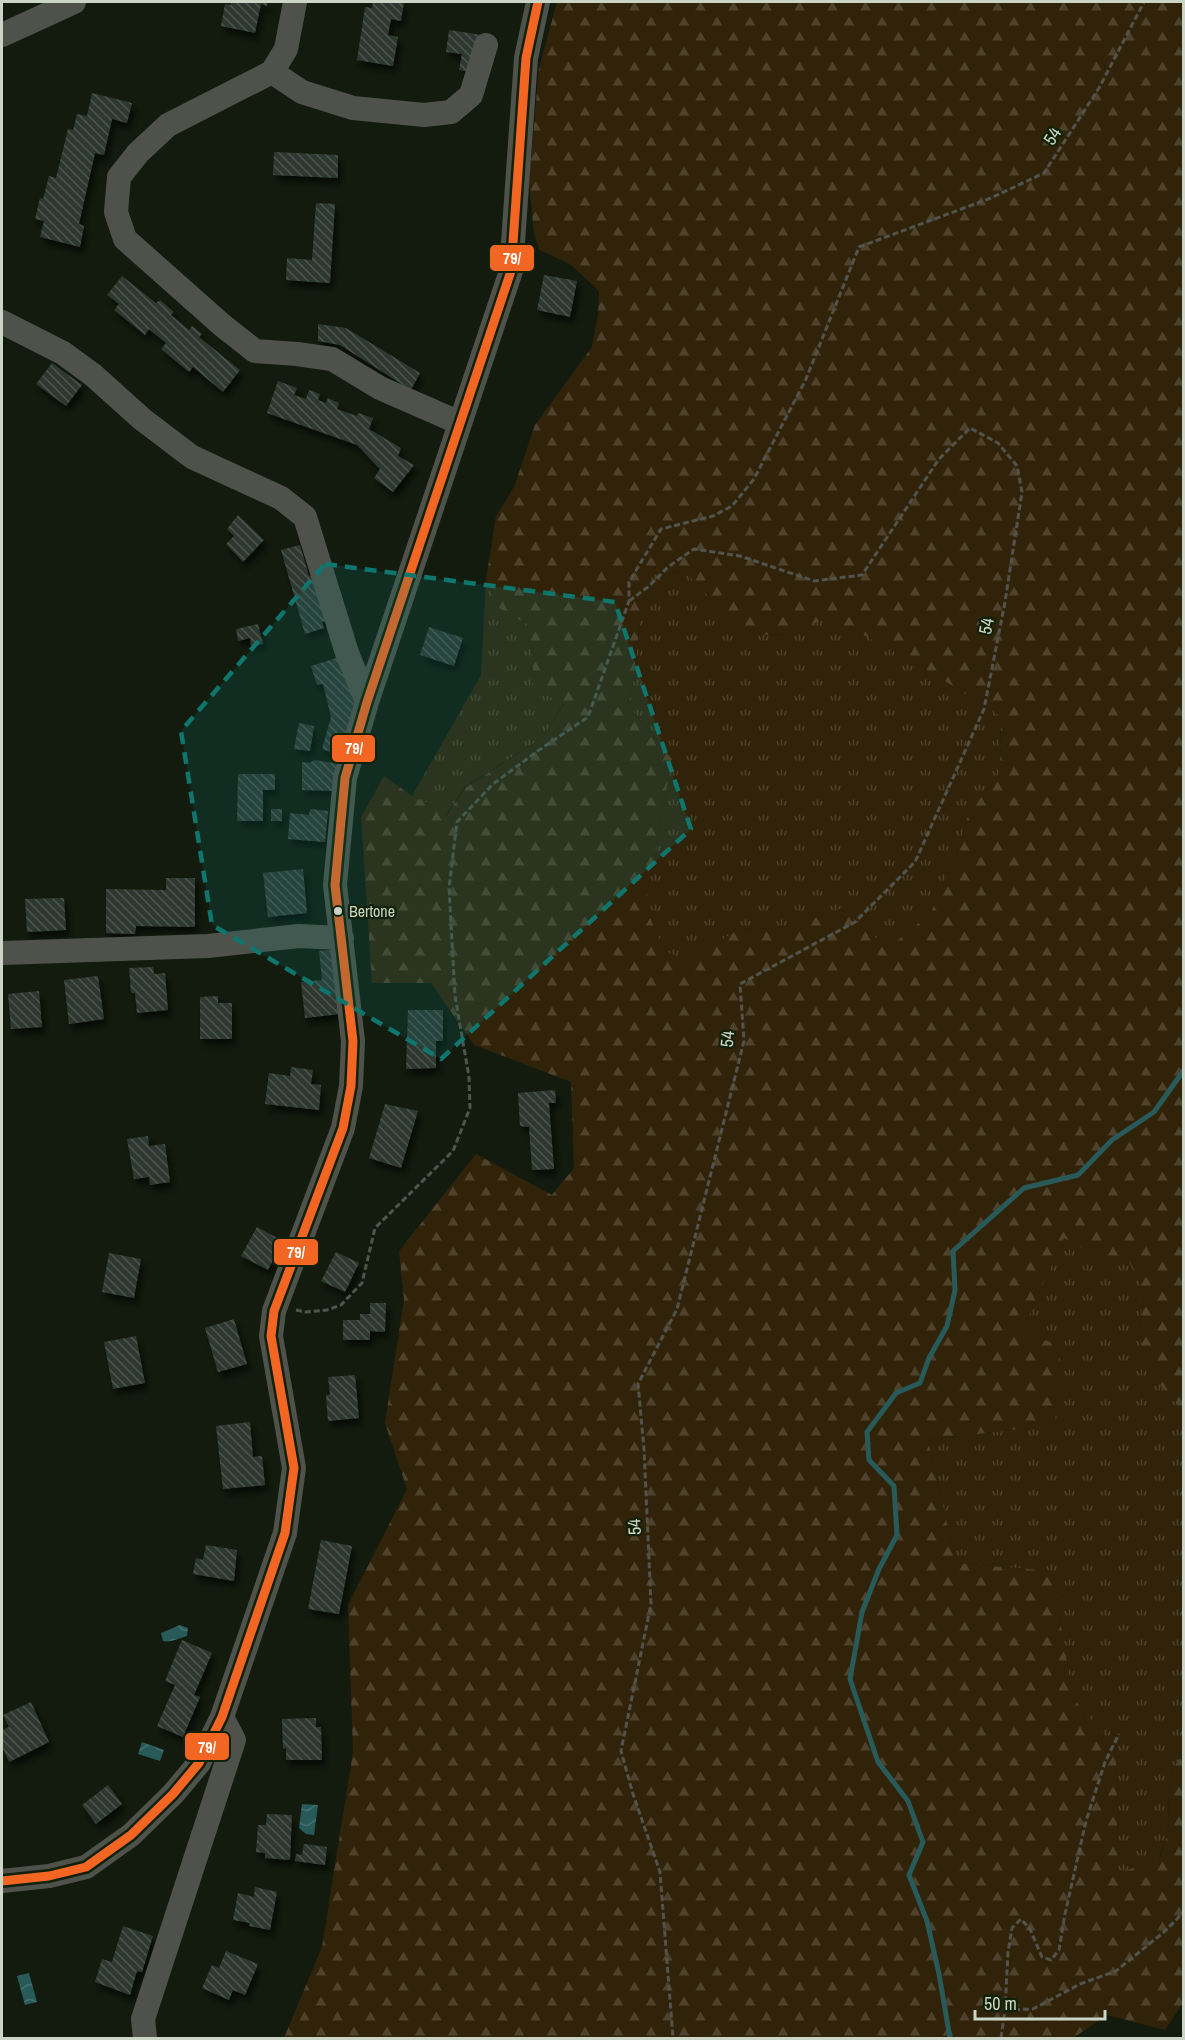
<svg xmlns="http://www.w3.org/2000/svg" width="1185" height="2040" viewBox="0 0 1185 2040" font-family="'Archivo Narrow',sans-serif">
  <defs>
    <pattern id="grass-tufts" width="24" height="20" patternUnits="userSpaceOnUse" patternTransform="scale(1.5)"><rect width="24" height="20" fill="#31230a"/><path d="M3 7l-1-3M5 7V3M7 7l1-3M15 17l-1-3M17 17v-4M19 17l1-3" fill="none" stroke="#4e422c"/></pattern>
    <pattern id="forest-firs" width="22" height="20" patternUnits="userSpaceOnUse" patternTransform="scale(1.5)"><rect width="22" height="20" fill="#31230a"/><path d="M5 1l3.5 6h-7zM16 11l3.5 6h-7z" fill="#4e422c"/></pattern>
    <pattern id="water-waves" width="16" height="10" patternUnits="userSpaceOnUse" patternTransform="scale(1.5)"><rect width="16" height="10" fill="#285a5a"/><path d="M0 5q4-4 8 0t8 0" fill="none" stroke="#467170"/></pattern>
    <pattern id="building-back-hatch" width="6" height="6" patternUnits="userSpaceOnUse" patternTransform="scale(1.5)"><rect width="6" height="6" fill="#2f3930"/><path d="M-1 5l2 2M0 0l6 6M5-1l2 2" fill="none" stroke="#4c554c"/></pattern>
    <filter id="shadow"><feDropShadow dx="3.5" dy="6" stdDeviation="3" flood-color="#0009"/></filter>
  </defs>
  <rect width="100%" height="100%" fill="#121b0e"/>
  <path fill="url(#grass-tufts)" d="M653,572L687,573L732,622L762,635L795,634L825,618C888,643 944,681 1001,716L1000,773L969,813L952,867L930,914L888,948L840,909L790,927L738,930L687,962L664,950L645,906L672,759L630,708L642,604Z
    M486,579L499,608L527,624L533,656V688L564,703L543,737L465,787L445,816L436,807L412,796L481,675Z
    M1064,1238L1094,1256L1129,1261L1145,1292L1139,1325L1160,1385L1184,1411L1183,1755C1164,1774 1170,1803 1168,1827C1167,1838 1162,1849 1159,1860L1118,1874L1116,1749L1073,1698L1052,1571L956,1563L928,1440L1055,1425L1021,1333Z"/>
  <path fill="url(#forest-firs)" fill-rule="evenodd" d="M557,2H1183V1411L1160,1385L1143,1358L1139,1325L1145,1292L1129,1262L1094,1256L1064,1238L1021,1333L1061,1345L1055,1425L928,1440L956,1563L1052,1571L1073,1698L1116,1749L1118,1873L1160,1859C1162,1849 1167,1838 1168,1827C1170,1803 1164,1774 1183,1755V2003L1165,2030L1107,2015L1073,2038H284L322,1947L353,1752L348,1605L407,1489L385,1423L404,1299L399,1251L476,1154L552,1195L574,1168L571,1082L474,1045L431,983H372L361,817L384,776L412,796L436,807L446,816L465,788L543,737L564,704L533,688V656L527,624L499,608L486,579L496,516L514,487L535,425L592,347L598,314L599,291L570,264L540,250L534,234L529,181L539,68ZM653,572L687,573L732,622L762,635L795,634L825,618C888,643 944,681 1001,716L1000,773L969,813L952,867L930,914L888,948L840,909L790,927L738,930L687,962L664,950L645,906L672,759L630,708L642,604Z"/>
  <path fill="url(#water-waves)" d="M180,1625L188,1628L187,1636C180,1638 170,1643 163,1641L161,1633Z
    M142,1742L164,1750L160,1761L138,1754Z
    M302,1804L318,1805L314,1835L306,1834L299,1828Z
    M29,1973L37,2002L25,2005L17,1976Z"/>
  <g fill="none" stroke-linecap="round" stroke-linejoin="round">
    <path stroke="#285a5a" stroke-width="5" d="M950,2038L939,1974L927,1921L909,1875L923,1842L908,1801L878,1762L850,1679L862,1612L879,1569L897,1535L894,1486L869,1460L867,1432L896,1393L920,1383L929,1358L947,1326L955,1290L953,1251L1024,1188L1078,1175L1112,1140L1154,1112L1184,1070"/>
  </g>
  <path fill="url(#building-back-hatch)" filter="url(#shadow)" d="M231,2H268L267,6L261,4L255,33L221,26L225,4L231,5Z
    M373,2H404L401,21L391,19L388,35L398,37L393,66L357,60L365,7L372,8Z
    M449,30L482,35L476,73L459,70L462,54L446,52Z
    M92,93L132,103L127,123L112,119L104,155L95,153L79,224L84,226L80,247L40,237L44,221L35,219L40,198L43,199L49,176L56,178L68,129L73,130L77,114L87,116Z
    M274,152L338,155V178L273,175Z
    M316,203L335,204L330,283L286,280L287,258L312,260Z
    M544,275L577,281L570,317L537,310Z
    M122,276L156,303L160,300L174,312L171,315L189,330L192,326L202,334L199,337L240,370L223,392L193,367L189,372L161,349L166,343L149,329L145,335L114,310L119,304L107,295Z
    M318,324L346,328L420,373L411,390L340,345L318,341Z
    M52,363L82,385L66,406L36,384Z
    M278,381L297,388L294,395L306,399L309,390L320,394L318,400L326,403L328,398L339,403L337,409L357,416L358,413L373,418L369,429L401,448L398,456L414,465L393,492L374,478L380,469L357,445L267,413Z
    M238,515L264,540L243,562L226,544L234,536L227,529Z
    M300,545L309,576L318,574L332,619L322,622L324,628L305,634L281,550Z
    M258,624L263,644L251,646L250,638L238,641L236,629Z
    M429,627L463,638L454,666L420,655Z
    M346,655L363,702L343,756L322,749L331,717L323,684L317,685L311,666Z
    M299,723L314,726L310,751L294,749Z
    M314,760L340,764L336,791L302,790V762L310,763Z
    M238,774H275V790H263V821H237Z
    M271,809H282V821H271Z
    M310,809L328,811L325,842L288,839L290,813L309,815Z
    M303,869L307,913L268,917L263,873Z
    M166,878H195V927L136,926L135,934L106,933V889L166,890Z
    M64,898L66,930L27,932L25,899Z
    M342,949L349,1013L305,1018L301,982L322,980L319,951Z
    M153,967L154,974L165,973L168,1010L137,1013L135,993H131L129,968Z
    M98,976L104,1019L69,1024L64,980Z
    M39,991L42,1027L11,1029L8,994Z
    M218,996V1003H232V1039H200V997Z
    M408,1010H443V1041H436V1068L406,1069Z
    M291,1067L313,1070L311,1084L321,1085L319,1110L265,1104L269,1073L290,1076Z
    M555,1090L556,1103H549L554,1169L532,1170L529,1127L520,1126L518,1093Z
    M385,1104L418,1111L401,1168L369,1158Z
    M148,1136L149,1146L165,1144L170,1182L150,1185L149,1177L134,1179L127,1139Z
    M257,1227L283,1241L268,1270L241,1256Z
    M336,1252L359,1263L345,1292L321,1281Z
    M109,1253L141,1259L134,1298L102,1292Z
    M370,1303H386L385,1332L370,1331V1340H343V1320H360V1314H370Z
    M234,1319L247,1364L218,1372L205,1328Z
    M136,1336L145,1383L113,1389L104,1342Z
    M355,1375L359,1418L328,1421L326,1395L330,1394L328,1377Z
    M250,1422L253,1457L262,1456L265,1485L223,1489L216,1426Z
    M321,1540L352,1546L339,1614L308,1609Z
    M206,1545L237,1550L234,1581L193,1574L196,1558L203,1560Z
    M182,1640L212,1653L194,1695L200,1697L183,1737L157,1726L175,1685L165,1681Z
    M31,1702L49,1742L9,1762L2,1746V1730L9,1727L3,1715Z
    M316,1718V1727H321L322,1760H286V1748L283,1749L282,1719Z
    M108,1785L122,1804L96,1824L82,1805Z
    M267,1814L292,1815L290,1860L265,1858V1853L256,1852L258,1825H266Z
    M304,1844L327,1847L325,1865L295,1861L296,1854L302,1855Z
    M255,1887L277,1892L270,1930L249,1926L250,1923L233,1920L238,1893L254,1897Z
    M123,1926L153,1936L142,1972L137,1971L130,1995L95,1982L102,1959L112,1962Z
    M226,1951L258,1964L245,1995L233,1990L229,2000L202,1988L212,1965L219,1968Z"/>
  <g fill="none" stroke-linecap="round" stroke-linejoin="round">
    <path stroke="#51544c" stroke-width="3" stroke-dasharray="6 3" stroke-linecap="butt" d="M629,601L648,587L668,567L694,549L740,556L814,581L862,575L939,459L970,428L998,443L1017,466L1022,492L1005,602L984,709L915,862L855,922L740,984L744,1041L677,1309L638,1384L644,1449L651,1604L621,1751L633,1794L660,1872L673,2038
      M296,1310L306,1312L327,1310L341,1305L362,1283L375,1228L453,1151L470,1108L469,1077L455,996L449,888L457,822L493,784L539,750L588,717L629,601V582L661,529L713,516L732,506L754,479L806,379L859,247L991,198L1044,173L1099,88L1144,2
      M1005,2010L1033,2009L1080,1984L1116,1971L1164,1932L1184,1912
      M1001,2038L1005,2010L1008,1952L1012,1928L1021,1919L1030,1929L1042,1957L1051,1960L1059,1950L1065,1914L1086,1821L1105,1762L1119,1734"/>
    <path stroke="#4f524a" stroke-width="24" d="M295,2L286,49L272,72L168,125L138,153L119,177L116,212L125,239L222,325L255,351L297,354L332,359L380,388L460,423
      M2,35L74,2
      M272,72L302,92L353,108L424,115L451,112L471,95L486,45
      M2,322L63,353L93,375L142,419L192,457L281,498L305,517L347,653L367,702
      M2,953L208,946L299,936L342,938
      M2,1881L49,1876L86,1867L131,1835L173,1794L199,1763L222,1717L285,1533L294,1468L271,1336L274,1311L343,1128L351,1086L353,1041L335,885L345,778L367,702L511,271L526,58L538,2
      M145,2038L143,2019L234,1740L222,1717"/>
    <g stroke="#112108" stroke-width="14">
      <path id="bus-1" d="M2,1881L49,1876L86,1867L131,1835L173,1794L199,1763L222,1717L285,1533L294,1468L271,1336L274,1311L343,1128L351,1086L353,1041L335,885L345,778L367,702L511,271L526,58L538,2"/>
    </g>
    <use href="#bus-1" stroke="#f26522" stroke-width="9"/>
  </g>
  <path fill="#0f766e" fill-opacity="0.2" stroke="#0f766e" stroke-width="4.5" stroke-dasharray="12 8" stroke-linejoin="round" d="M325,564L615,602L691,829L441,1059L212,925L181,731Z"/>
  <circle fill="#cad5c5" stroke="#112108" stroke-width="2" cx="338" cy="911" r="5"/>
  <g text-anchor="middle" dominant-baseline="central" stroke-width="4.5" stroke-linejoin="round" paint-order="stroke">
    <g font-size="16" fill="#cad5c5" stroke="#112108" text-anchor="start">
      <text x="349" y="911">Bertone</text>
    </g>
    <g font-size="18" fill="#cad5c5" stroke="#112108">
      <text transform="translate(1052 136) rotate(-57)">54</text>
      <text transform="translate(986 626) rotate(-79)">54</text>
      <text transform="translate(727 1039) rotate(-85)">54</text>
      <text transform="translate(634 1527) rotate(-93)">54</text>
    </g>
  </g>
  <g stroke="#112108" stroke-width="2">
    <rect x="489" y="244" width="46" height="28" rx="6" fill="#f26522"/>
    <rect x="331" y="734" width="45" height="29" rx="6" fill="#f26522"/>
    <rect x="273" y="1238" width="46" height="28" rx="6" fill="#f26522"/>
    <rect x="184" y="1732" width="46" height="29" rx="6" fill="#f26522"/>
  </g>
  <g font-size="16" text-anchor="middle" font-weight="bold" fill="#fff">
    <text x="512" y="264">79/</text>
    <text x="354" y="754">79/</text>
    <text x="296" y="1258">79/</text>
    <text x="207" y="1753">79/</text>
  </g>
  <rect width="1185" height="2040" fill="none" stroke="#cad5c5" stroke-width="6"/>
  <path d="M975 2010v9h130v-9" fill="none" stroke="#cad5c5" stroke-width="3"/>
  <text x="984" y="2010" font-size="18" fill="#cad5c5" stroke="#112108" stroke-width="4.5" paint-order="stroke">50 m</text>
</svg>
